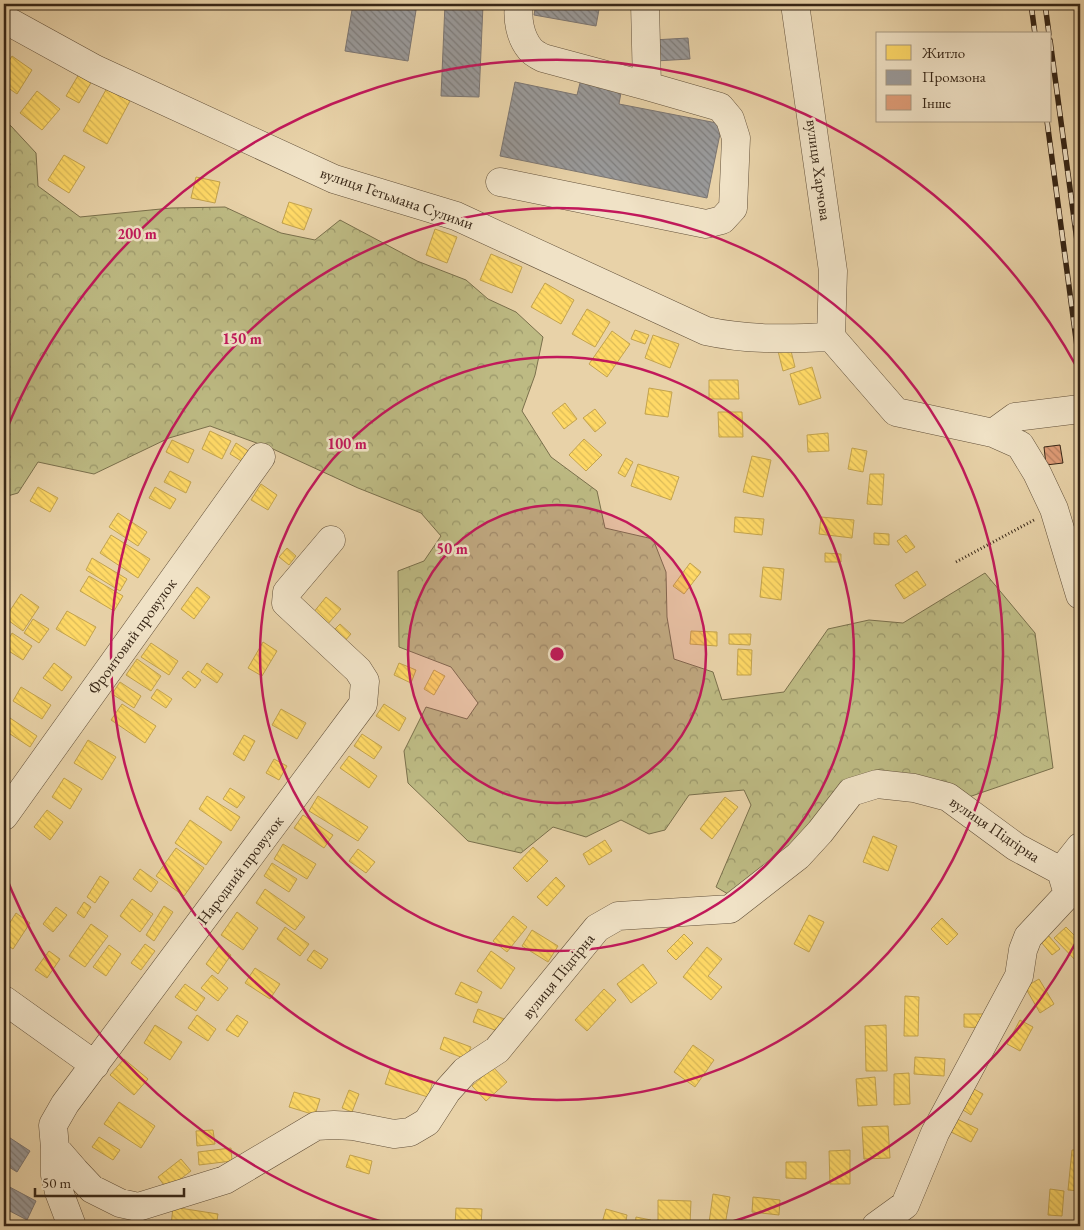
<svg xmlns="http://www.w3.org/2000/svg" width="1084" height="1230" viewBox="0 0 1084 1230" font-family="'EB Garamond',serif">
  <defs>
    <pattern id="forest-crowns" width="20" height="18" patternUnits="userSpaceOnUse" patternTransform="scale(1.25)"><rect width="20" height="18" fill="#bdba83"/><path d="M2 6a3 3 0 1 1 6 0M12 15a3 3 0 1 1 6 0" fill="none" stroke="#9a976a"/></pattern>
    <pattern id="homes-back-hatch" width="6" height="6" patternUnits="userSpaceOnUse" patternTransform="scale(1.25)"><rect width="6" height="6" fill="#ffd966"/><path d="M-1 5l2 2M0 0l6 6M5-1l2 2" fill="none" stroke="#dbba58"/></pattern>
    <pattern id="industry-back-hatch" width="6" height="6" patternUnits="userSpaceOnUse" patternTransform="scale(1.25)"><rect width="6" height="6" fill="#999"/><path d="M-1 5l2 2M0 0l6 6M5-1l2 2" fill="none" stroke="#7e7d7c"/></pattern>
    <pattern id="building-back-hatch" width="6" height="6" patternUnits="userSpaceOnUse" patternTransform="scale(1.25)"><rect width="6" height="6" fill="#df9c77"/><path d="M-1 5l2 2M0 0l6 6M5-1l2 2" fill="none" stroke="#b67f61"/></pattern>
  </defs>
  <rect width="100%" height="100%" fill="#e8d2a8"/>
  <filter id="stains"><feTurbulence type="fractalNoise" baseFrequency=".004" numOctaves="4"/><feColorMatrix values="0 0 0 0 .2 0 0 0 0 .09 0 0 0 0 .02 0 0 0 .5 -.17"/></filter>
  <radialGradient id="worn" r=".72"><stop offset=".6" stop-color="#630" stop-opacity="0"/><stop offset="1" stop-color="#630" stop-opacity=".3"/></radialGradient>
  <path fill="url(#forest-crowns)" stroke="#7a704c" d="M4,122L11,126L36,153L38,186L80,217L171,208L225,207L281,233L315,240L340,220L417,261L466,280L488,299L516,312L543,337L535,375L522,411L551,457L597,491L605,528L653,539L666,572L667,617L674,659L713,672L722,700L784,692L828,629L869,620L903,623L985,573L1035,633L1053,768L963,799L876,778L815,825L733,897L716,887L751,805L744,790L689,795L665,830L649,834L621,820L586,837L553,827L521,853L468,841L408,783L404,751L426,707L467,719L478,703L451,667L399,647L398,571L424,561L441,536L421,513L358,488L273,449L210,426L169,438L94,474L38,462L18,493L4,497Z"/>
  <path fill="url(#homes-back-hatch)" stroke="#c3a34e" d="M12,56L32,70L17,94L4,85V69Z
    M79,74L92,81L79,103L66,96Z
    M107,88L130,101L107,144L83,131Z
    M37,91L60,109L42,130L20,113Z
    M64,155L85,167L69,193L48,180Z
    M196,177L220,182L215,203L191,198Z
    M289,202L312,209L304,230L282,223Z
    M435,229L457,237L447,263L426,255Z
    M491,254L522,267L512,293L480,280Z
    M545,283L574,300L561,324L531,307Z
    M587,309L610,322L595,347L572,334Z
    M635,330L649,335L645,344L631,339Z
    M612,331L630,344L607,377L589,364Z
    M653,335L679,344L670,368L645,358Z
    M790,347L795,367L783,371L778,351Z
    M812,367L821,398L799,405L790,374Z
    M709,380H738L739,399H709Z
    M649,388L672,392L668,417L645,414Z
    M565,403L577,419L564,429L552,413Z
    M595,409L606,423L595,432L583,418Z
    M718,412H742L743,437H719Z
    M210,431L231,441L222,459L202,449Z
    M828,433L829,451L808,452L807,435Z
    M584,439L602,455L586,471L569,455Z
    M172,440L194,450L188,463L166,452Z
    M236,443L250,452L243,462L230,454Z
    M852,448L867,451L863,472L848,469Z
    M752,456L771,460L763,497L743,492Z
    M626,458L633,462L625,477L618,473Z
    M638,464L679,477L671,500L631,486Z
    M170,471L191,482L186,493L164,482Z
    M870,474H884L882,505L867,504Z
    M261,484L277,495L268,510L251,500Z
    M38,487L58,498L50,512L30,501Z
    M155,487L176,499L170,509L149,498Z
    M118,513L147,532L138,546L109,527Z
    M735,517L764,519L762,535L734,532Z
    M821,517L854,520L852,538L819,534Z
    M874,533L889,534V545L874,544Z
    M111,535L150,559L138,578L100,553Z
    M906,535L915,547L906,553L897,541Z
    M287,548L296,556L289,565L279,557Z
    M825,553L841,554V562H825Z
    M92,558L127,579L120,591L86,570Z
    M690,563L701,572L684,594L673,586Z
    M763,567L784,569L781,600L760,597Z
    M917,571L926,585L904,599L895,585Z
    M89,576L123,596L114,611L80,591Z
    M197,587L210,597L194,619L181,609Z
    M21,594L39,607L23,631L5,618Z
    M326,597L341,609L327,625L313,613Z
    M67,611L96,627L85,646L56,629Z
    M33,619L49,629L39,643L24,633Z
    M340,624L351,634L343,643L332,632Z
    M691,631L717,632V646L690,644Z
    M12,633L32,646L23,660L4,648Z
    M729,634H751L750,645L729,644Z
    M263,642L277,651L262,676L248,668Z
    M151,643L178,661L169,675L141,657Z
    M738,649L752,650L751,675H737Z
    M137,659L161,676L151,691L126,675Z
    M54,663L72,677L62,691L43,678Z
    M207,663L223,674L217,683L201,672Z
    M399,663L416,670L411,683L394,675Z
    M434,670L445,676L434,695L424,689Z
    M188,671L201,680L195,688L182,678Z
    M120,682L141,696L134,708L112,694Z
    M21,687L51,705L42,719L13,701Z
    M157,689L172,699L166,708L151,698Z
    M122,704L156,726L145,743L111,720Z
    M384,704L406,718L399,731L376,716Z
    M281,709L306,723L297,739L272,725Z
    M4,714L37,736L30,747L4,730Z
    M362,734L382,747L374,759L354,746Z
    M244,735L255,741L244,761L233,754Z
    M88,740L116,757L102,780L74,763Z
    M349,756L377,776L369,788L340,768Z
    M274,759L287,766L279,780L266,773Z
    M64,778L82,789L70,809L52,797Z
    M230,788L245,797L237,808L223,799Z
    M207,796L240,817L231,831L199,809Z
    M318,796L368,827L358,841L309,811Z
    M725,797L738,807L712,839L700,829Z
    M47,810L63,822L50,840L34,827Z
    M303,815L333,835L324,848L294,828Z
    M190,820L222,842L206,865L175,843Z
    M873,836L897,846L888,871L863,862Z
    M605,840L612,851L589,865L583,854Z
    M283,844L316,864L307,879L274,859Z
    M533,847L548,861L527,882L513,868Z
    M176,848L204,868L184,896L156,876Z
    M358,849L375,862L366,873L349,861Z
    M272,863L297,879L289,892L264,876Z
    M140,869L158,882L151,892L133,879Z
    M100,876L109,882L95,903L87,897Z
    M556,877L565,886L547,906L537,897Z
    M265,889L305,917L295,930L256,903Z
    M132,899L153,914L140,932L120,916Z
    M84,902L91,907L84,918L77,913Z
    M164,906L173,912L154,941L146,935Z
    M56,907L67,915L53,932L43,924Z
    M237,912L258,928L243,950L221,935Z
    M16,913L30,923L13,949L4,943V932Z
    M809,915L824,922L809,952L794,944Z
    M513,916L527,927L507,952L493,941Z
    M942,918L958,934L947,945L931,929Z
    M91,924L108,936L85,967L69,956Z
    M285,927L309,944L300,956L277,939Z
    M1066,927L1080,941V965L1054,938Z
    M532,930L558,946L548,962L522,946Z
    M684,934L693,943L676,960L667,951Z
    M1048,935L1060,949L1052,955L1041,942Z
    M145,944L155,951L141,970L131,963Z
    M109,945L121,954L106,976L93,967Z
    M219,946L231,955L218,974L206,964Z
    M707,947L722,959L708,976L722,987L711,1000L683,977Z
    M314,950L328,959L321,969L307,960Z
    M49,951L60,959L47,978L35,970Z
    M491,951L515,968L501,989L477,971Z
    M643,964L657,983L631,1003L617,984Z
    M255,968L280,984L270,999L245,983Z
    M212,975L228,988L218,1001L201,988Z
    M1039,979L1054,1004L1040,1013L1025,987Z
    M461,982L482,992L477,1003L455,994Z
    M185,984L205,998L196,1011L175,997Z
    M604,989L616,1000L587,1031L575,1020Z
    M905,996L919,997L918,1036H904Z
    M478,1009L507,1020L503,1033L473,1022Z
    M964,1014H985V1028L964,1027Z
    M197,1015L216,1029L208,1041L188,1028Z
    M237,1015L248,1022L238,1037L226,1030Z
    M1020,1020L1033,1027L1020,1051L1007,1044Z
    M155,1025L182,1042L170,1060L144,1043Z
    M886,1025L887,1071H866L865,1026Z
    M444,1037L471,1047L466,1059L440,1049Z
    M693,1045L714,1060L695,1087L674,1072Z
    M915,1057L945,1059L944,1076L914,1074Z
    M124,1059L148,1079L134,1095L110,1075Z
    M493,1067L507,1082L486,1101L472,1086Z
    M390,1069L433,1081L428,1097L385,1084Z
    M909,1073L910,1104L894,1105V1074Z
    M875,1077L877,1105L858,1106L856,1079Z
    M974,1089L983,1094L971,1115L963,1110Z
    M349,1090L359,1094L352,1112L342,1108Z
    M294,1092L320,1099L315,1115L289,1107Z
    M119,1102L155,1126L141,1148L104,1124Z
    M957,1119L978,1129L971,1142L951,1132Z
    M888,1126L890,1158L864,1159L862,1127Z
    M213,1130L215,1144L197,1146L196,1131Z
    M99,1137L120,1150L113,1160L92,1147Z
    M231,1148L232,1161L199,1165L198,1152Z
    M850,1150V1184H830L829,1151Z
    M1072,1150H1080V1191L1068,1190Z
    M350,1155L372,1161L369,1174L346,1167Z
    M181,1159L191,1171L167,1189L158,1177Z
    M786,1162H806V1179L786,1178Z
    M1050,1189L1064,1191L1062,1216L1048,1215Z
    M713,1194L730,1197L725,1225L709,1223Z
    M753,1197L780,1200L779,1215L752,1212Z
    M658,1200L691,1201L690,1224L658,1223Z
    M173,1207L218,1214L216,1226H171Z
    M456,1208L482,1209L481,1226H455Z
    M606,1209L627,1215L625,1226H601Z
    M636,1217L651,1220L649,1226H635Z"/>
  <path fill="url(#industry-back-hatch)" stroke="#7c7672" d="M353,4H417L408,61L345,51Z
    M445,4L483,5L479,97L441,96Z
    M536,4H600L596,26L534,15Z
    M688,38L690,59L655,61L653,40Z
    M581,79L622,87L619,104L722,124L707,198L500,156L515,82L577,95Z
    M4,1134L30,1151L17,1172L4,1164Z
    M4,1184L36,1201L27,1220L4,1208Z"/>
  <path fill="url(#building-back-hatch)" stroke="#372616" d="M1060,445L1063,463L1046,465L1044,447Z"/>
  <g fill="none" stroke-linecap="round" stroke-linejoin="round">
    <g stroke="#63513a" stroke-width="29">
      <path id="minor" d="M645,4L647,86
        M795,4L833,271L831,337
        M4,19L95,69L334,179L456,216L706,331C746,340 790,339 831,337
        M500,182L706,224L722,220L733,208L736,138L730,119L720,107L647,86L543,58C539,56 533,53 530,49C520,37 517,19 519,4
        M831,337L896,412L993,433L1020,445L1037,473L1054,509L1080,595
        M993,433L1015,417L1080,409
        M4,816L261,457
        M1061,871L1080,847
        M4,1000L95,1065
        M55,1148L75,1171L92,1189L120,1203L138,1207L225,1180L316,1126L334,1125L353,1126L394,1134L410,1132L427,1122L447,1091L465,1071L497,1050L597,928L618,916L730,909L798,856L820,832L851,792L877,784L914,788L948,797L1016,847L1061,871L1068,894L1028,937L1023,950L1019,976L935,1133L905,1205L876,1226
        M72,1226L59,1192L55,1175V1148L53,1125L65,1104L363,704L365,681L358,670L286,603L287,592L331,540"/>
    </g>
    <path stroke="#372616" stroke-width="3" stroke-dasharray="1 2.5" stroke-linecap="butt" d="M956,562L1034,520"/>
    <use href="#minor" stroke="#f0e2c6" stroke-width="28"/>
    <g stroke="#372616" stroke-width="5.5">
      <path id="rail" d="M1031,4L1035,34
        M1045,4L1049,34
        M1050,40L1080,263
        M1047,121L1080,369"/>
    </g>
    <use href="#rail" stroke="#f0e2c6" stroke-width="4" stroke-dasharray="11" stroke-linecap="butt"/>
  </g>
  <circle cx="557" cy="654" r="149" fill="#c2185b" fill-opacity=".12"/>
  <g fill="none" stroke="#c2185b" stroke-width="2.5">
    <circle cx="557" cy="654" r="149"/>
    <circle cx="557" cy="654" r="297"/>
    <circle cx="557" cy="654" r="446"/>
    <path d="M1079 937A594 594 0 0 1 721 1225M393 1225A594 594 0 0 1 4 872M4 436A594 594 0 0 1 1079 371"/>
  </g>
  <g text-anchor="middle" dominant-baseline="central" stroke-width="5" stroke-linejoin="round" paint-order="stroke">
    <g font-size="16" fill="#372616" stroke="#f0e2c6">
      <text transform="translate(819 170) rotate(82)">вулиця Харчова</text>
      <text transform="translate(397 198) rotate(19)">вулиця Гетьмана Сулими</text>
      <text transform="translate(132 636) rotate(-54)">Фронтовий провулок</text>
      <text transform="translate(995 829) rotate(34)">вулиця Підгірна</text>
      <text transform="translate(240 870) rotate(-53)">Народний провулок</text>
      <text transform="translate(558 976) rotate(-51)">вулиця Підгірна</text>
    </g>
  </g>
  <circle cx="557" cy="654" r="8" fill="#c2185b" stroke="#f0e2c6" stroke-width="2.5"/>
  <g font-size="15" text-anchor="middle" font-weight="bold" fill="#c2185b" stroke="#f0e2c6" stroke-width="5" stroke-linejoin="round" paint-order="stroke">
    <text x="137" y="239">200 m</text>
    <text x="242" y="344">150 m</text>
    <text x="347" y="449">100 m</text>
    <text x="452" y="554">50 m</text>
  </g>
  <rect width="1084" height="1230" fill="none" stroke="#e8d2a8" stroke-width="20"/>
  <rect x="5" y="5" width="1074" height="1220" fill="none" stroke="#372616" stroke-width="2.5"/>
  <rect x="10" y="10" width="1064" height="1210" fill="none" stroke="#372616"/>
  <rect x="876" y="32" width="175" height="90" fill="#f0e2c6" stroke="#a69780"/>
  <rect x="886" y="45" width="25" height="15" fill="#ffd966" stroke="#a69780"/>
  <text x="922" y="58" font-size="15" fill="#372616">Житло</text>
  <rect x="886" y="70" width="25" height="15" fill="#999999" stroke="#a69780"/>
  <text x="922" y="82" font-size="15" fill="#372616">Промзона</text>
  <rect x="886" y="95" width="25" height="15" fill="#df9c77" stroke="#a69780"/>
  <text x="922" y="108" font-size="15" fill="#372616">Інше</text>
  <path d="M35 1188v8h149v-8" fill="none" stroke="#372616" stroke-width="2.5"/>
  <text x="42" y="1188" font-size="15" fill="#372616" stroke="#f0e2c6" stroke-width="4" paint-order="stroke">50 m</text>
  <rect width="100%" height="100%" filter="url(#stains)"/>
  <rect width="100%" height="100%" fill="url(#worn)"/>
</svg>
